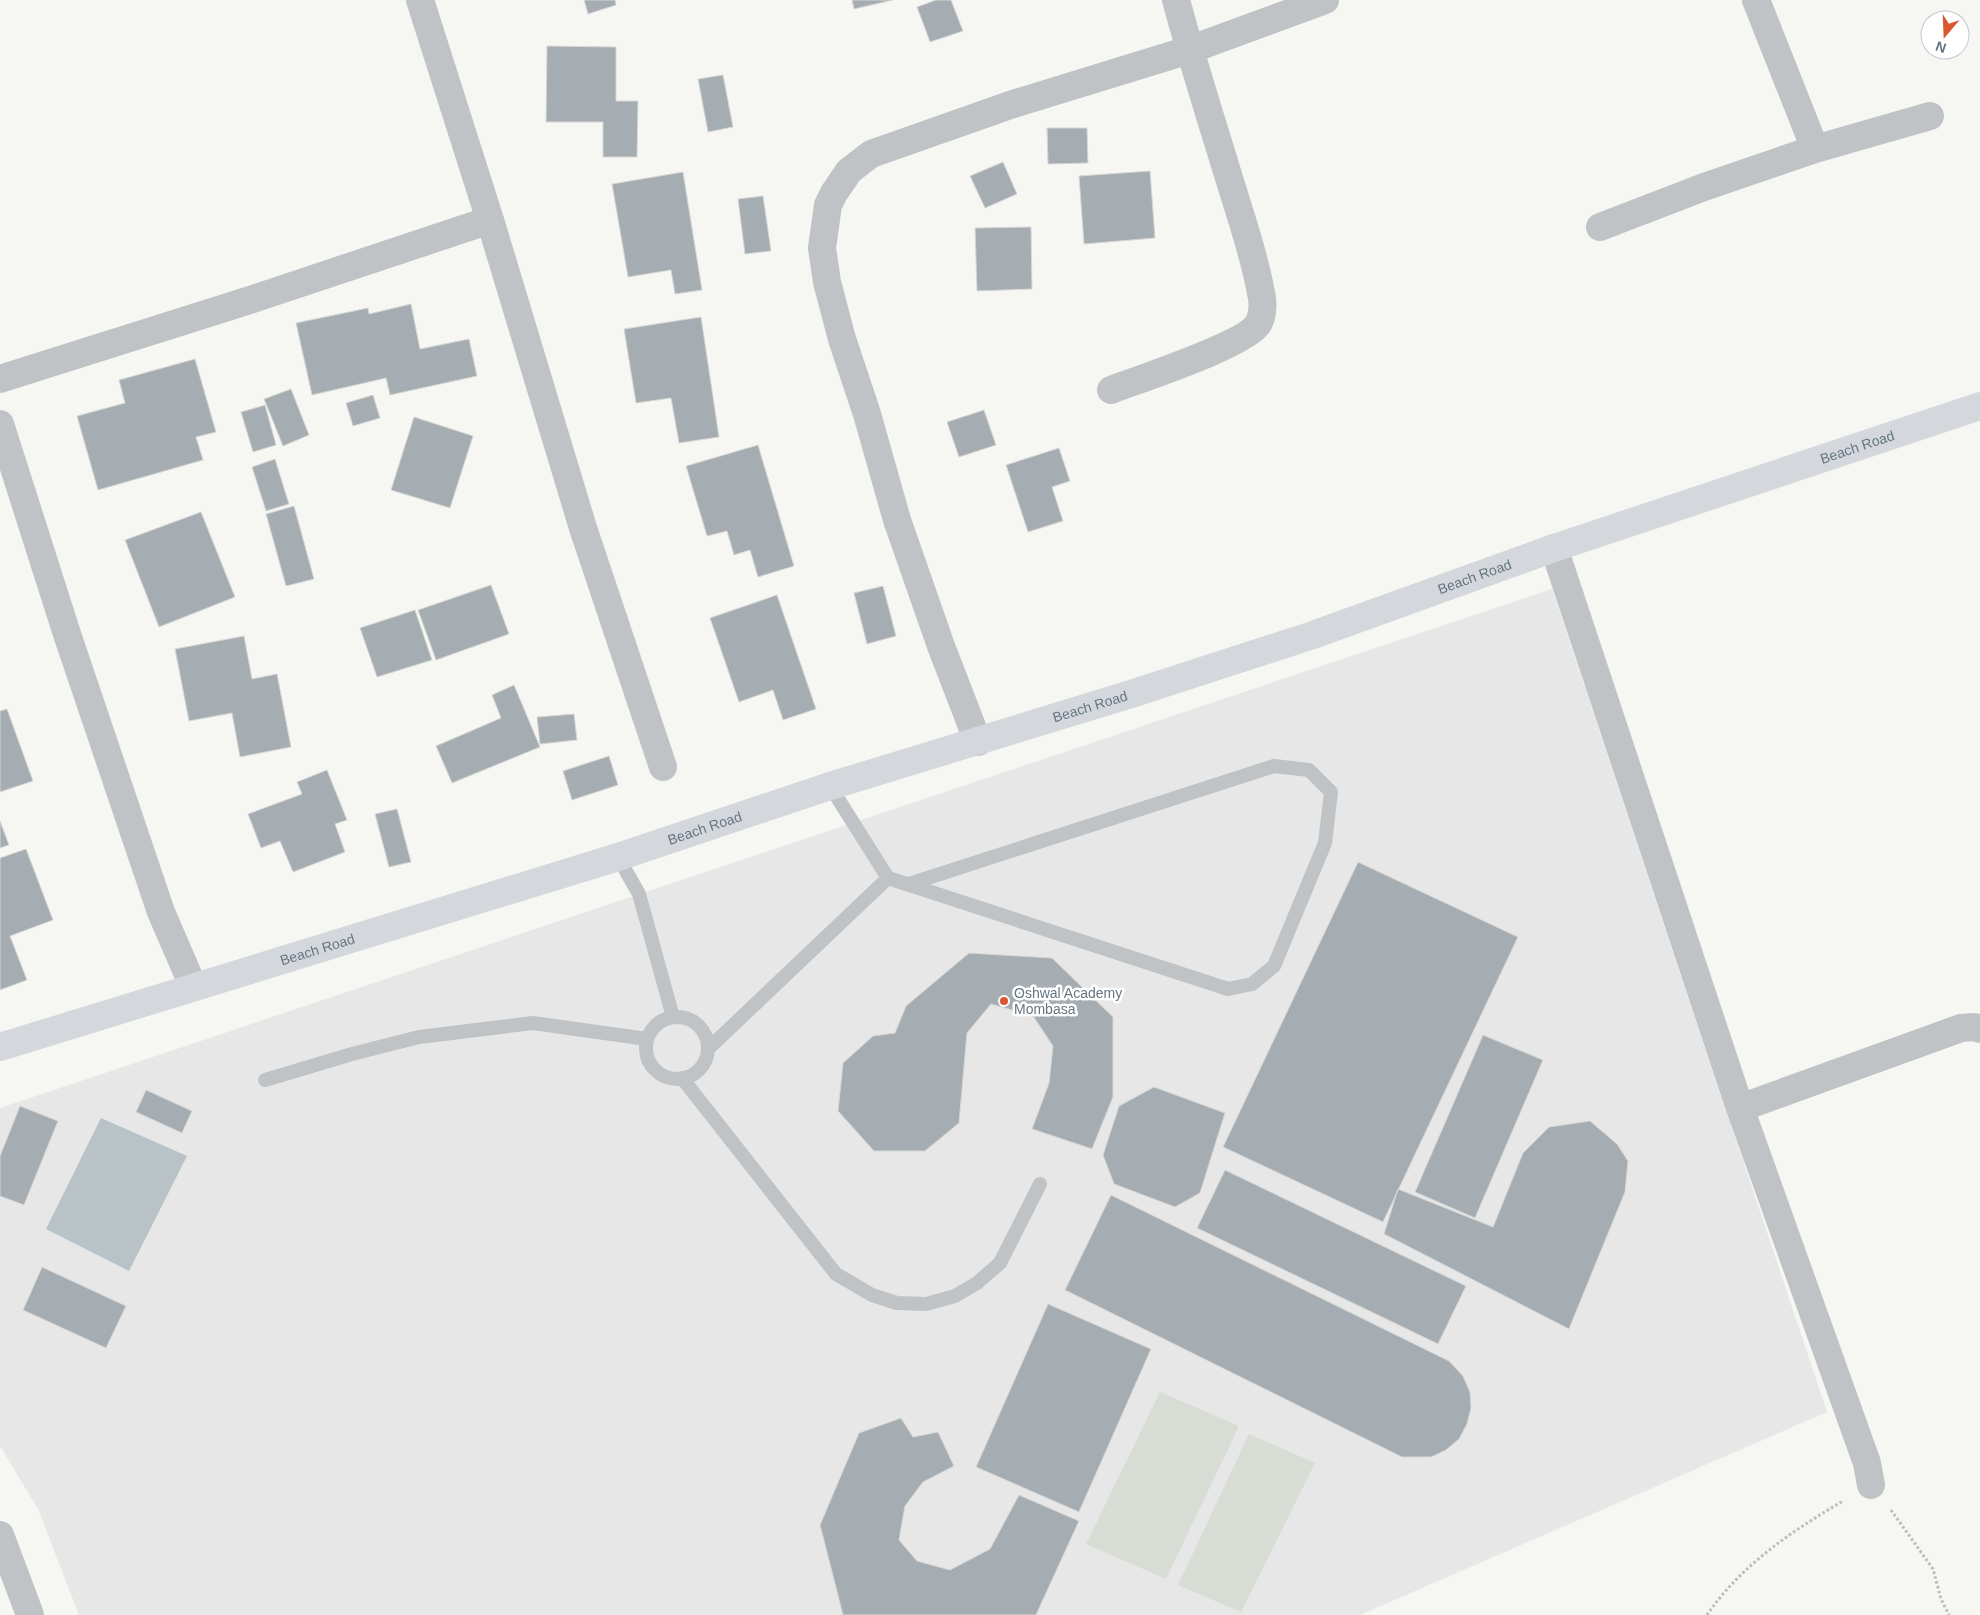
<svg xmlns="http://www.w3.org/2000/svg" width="1980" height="1615" viewBox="0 0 1980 1615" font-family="Arial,sans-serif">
  <rect width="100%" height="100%" fill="#f6f6f2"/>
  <path fill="#e6e7e6" d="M1552,589L1827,1412L1360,1615H79L38,1509L0,1446V1108Z"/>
  <path fill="#d7dcd4" d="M1160,1392L1239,1426L1166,1579L1086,1544Z
    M1249,1434L1315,1463L1241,1612L1178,1585Z"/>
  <path fill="#b8c2c7" d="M101,1118L187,1156L129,1271L46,1229Z"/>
  <path fill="#a5adb3" stroke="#d7d7d5" d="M584,0H615L616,5L588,14Z
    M852,0H893L854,9Z
    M936,0H951L963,31L930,42L917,7Z
    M547,46L616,47V101H638L637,157H603V122H546Z
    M723,75L733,127L708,132L698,79Z
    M1047,128H1087L1088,163L1048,164Z
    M1003,162L1017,194L985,208L970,176Z
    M1150,171L1155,238L1084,244L1079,176Z
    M683,172L702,290L675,294L671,270L628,277L612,184Z
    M763,196L771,251L745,254L738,199Z
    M1031,227L1032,289L977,291L975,228Z
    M411,304L420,349L469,339L477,376L390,395L386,378L312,395L296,323L368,308L369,314Z
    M701,317L719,437L679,443L671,398L636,403L624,329Z
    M195,359L216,432L196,437L203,460L98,490L77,416L125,403L119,380Z
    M291,389L309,435L283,446L264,399Z
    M373,395L380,418L353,426L346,403Z
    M265,405L276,445L253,452L241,412Z
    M984,410L996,445L959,457L947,422Z
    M414,417L473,436L450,508L391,490Z
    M758,445L794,566L758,577L750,550L734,555L727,531L707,536L686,466Z
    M1059,448L1070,481L1052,487L1063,521L1028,532L1006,465Z
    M275,459L289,504L266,511L252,467Z
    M294,506L314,579L286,586L266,514Z
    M201,512L235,597L159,627L125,540Z
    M491,585L509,634L436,660L418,610Z
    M883,586L896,636L867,644L854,593Z
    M777,595L816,709L783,720L773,690L739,702L710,618Z
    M415,610L432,660L377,677L360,628Z
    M244,636L252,679L277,674L291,747L240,757L232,713L189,721L175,649Z
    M514,685L540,747L452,783L436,746L501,718L492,695Z
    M7,709L33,781L0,792V711Z
    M574,714L577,740L540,744L537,717Z
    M609,756L618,785L572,800L563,771Z
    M327,770L347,820L335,824L345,852L293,872L280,841L261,848L248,814L302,794L297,782Z
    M397,809L411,862L389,867L375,814Z
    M0,821L9,845L0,848Z
    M26,849L53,920L10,936L27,980L0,990V858Z
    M1358,862L1518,937L1383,1222L1223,1147Z
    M969,953L1052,958L1113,1017V1097L1092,1149L1032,1129L1049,1083L1053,1046L1033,1016L991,1004L967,1033L959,1123L925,1151H874L838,1111L843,1063L873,1036L895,1033L906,1006Z
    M1483,1035L1543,1060L1475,1218L1415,1192Z
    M1154,1087L1225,1113L1200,1193L1175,1207L1114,1184L1103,1155L1119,1106Z
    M146,1090L192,1111L182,1133L136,1112Z
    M20,1106L58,1121L24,1205L0,1196V1156Z
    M1590,1121L1617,1144L1628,1161L1625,1192L1569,1329L1384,1234L1398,1189L1493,1227L1523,1153L1549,1127Z
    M1225,1170L1466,1286L1438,1344L1197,1228Z
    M1111,1195L1449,1361L1463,1376L1470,1392L1471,1408L1467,1424L1459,1439L1446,1450L1431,1457H1402L1065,1290Z
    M42,1267L126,1306L106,1348L23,1310Z
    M1048,1304L1151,1349L1079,1512L976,1467Z
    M901,1418L913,1437L938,1432L954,1466L923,1482L905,1506L899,1540L917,1561L950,1570L990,1549L1019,1495L1079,1521L1036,1615H843L820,1525L859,1433Z"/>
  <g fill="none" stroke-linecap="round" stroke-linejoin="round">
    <path stroke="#b9bcbe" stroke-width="3" stroke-dasharray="2.5 2.5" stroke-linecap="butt" d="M1891,1510L1933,1569L1941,1599L1949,1615
      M1707,1615C1741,1565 1792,1531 1843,1501"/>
    <path stroke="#bfc3c6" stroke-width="14" d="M830,786L888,878L1228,989L1252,984L1274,966L1325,843L1331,792L1309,770L1274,766L909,884
      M618,857L639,894L673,1017
      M646 1048a31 31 0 1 1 62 0a31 31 0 1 1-62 0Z
      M708,1049L888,878
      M682,1078L836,1274L872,1295L897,1303L926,1304L955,1296L977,1283L1000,1263L1040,1184
      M265,1080L352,1054L419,1037L533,1023L647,1039"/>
    <path stroke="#bfc3c6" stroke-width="28" d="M420,0L490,220L583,528L663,767
      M1756,0L1815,149
      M1600,227L1704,187L1815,149L1930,116
      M0,379L253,299L490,220
      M1111,390C1139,379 1245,345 1258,324C1263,316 1263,307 1262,298C1255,258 1241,217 1229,178C1211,119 1192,60 1176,0
      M0,424L67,634L161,912L193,986
      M1554,548L1740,1108L1867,1463L1871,1485
      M978,742L941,646L897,520L867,414L842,339L827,282L822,248L828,205L834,193L849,171L871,154L1013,104L1189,50L1325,0
      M1740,1108L1961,1028L1974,1027L1980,1029
      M0,1535L30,1615"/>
    <path stroke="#d4d8dc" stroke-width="28" id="s1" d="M0,1047L618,857L830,786L1131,694L1310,636L1554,548L1980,406"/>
  </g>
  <circle fill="#d9572e" stroke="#fff" stroke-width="2" cx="1004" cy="1001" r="5"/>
  <g text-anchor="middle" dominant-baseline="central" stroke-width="5" stroke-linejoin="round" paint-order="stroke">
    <g font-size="14" fill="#667582" stroke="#fff">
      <text stroke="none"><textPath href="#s1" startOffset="1952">Beach Road</textPath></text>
      <text stroke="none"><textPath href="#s1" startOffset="1548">Beach Road</textPath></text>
      <text stroke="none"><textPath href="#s1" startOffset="1142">Beach Road</textPath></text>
      <text stroke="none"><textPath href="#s1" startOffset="738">Beach Road</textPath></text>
      <text stroke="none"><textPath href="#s1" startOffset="332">Beach Road</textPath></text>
    </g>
    <g font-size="14" fill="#667582" stroke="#fff" text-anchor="start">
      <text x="1014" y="993">Oshwal Academy<tspan x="1014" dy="16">Mombasa</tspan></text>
    </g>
  </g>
  <g transform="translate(1945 35) rotate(199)"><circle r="24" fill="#ffffff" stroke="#c2c8cd"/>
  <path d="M0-4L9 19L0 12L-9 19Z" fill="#d9572e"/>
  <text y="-8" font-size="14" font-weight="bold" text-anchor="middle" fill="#667582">N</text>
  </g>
</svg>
